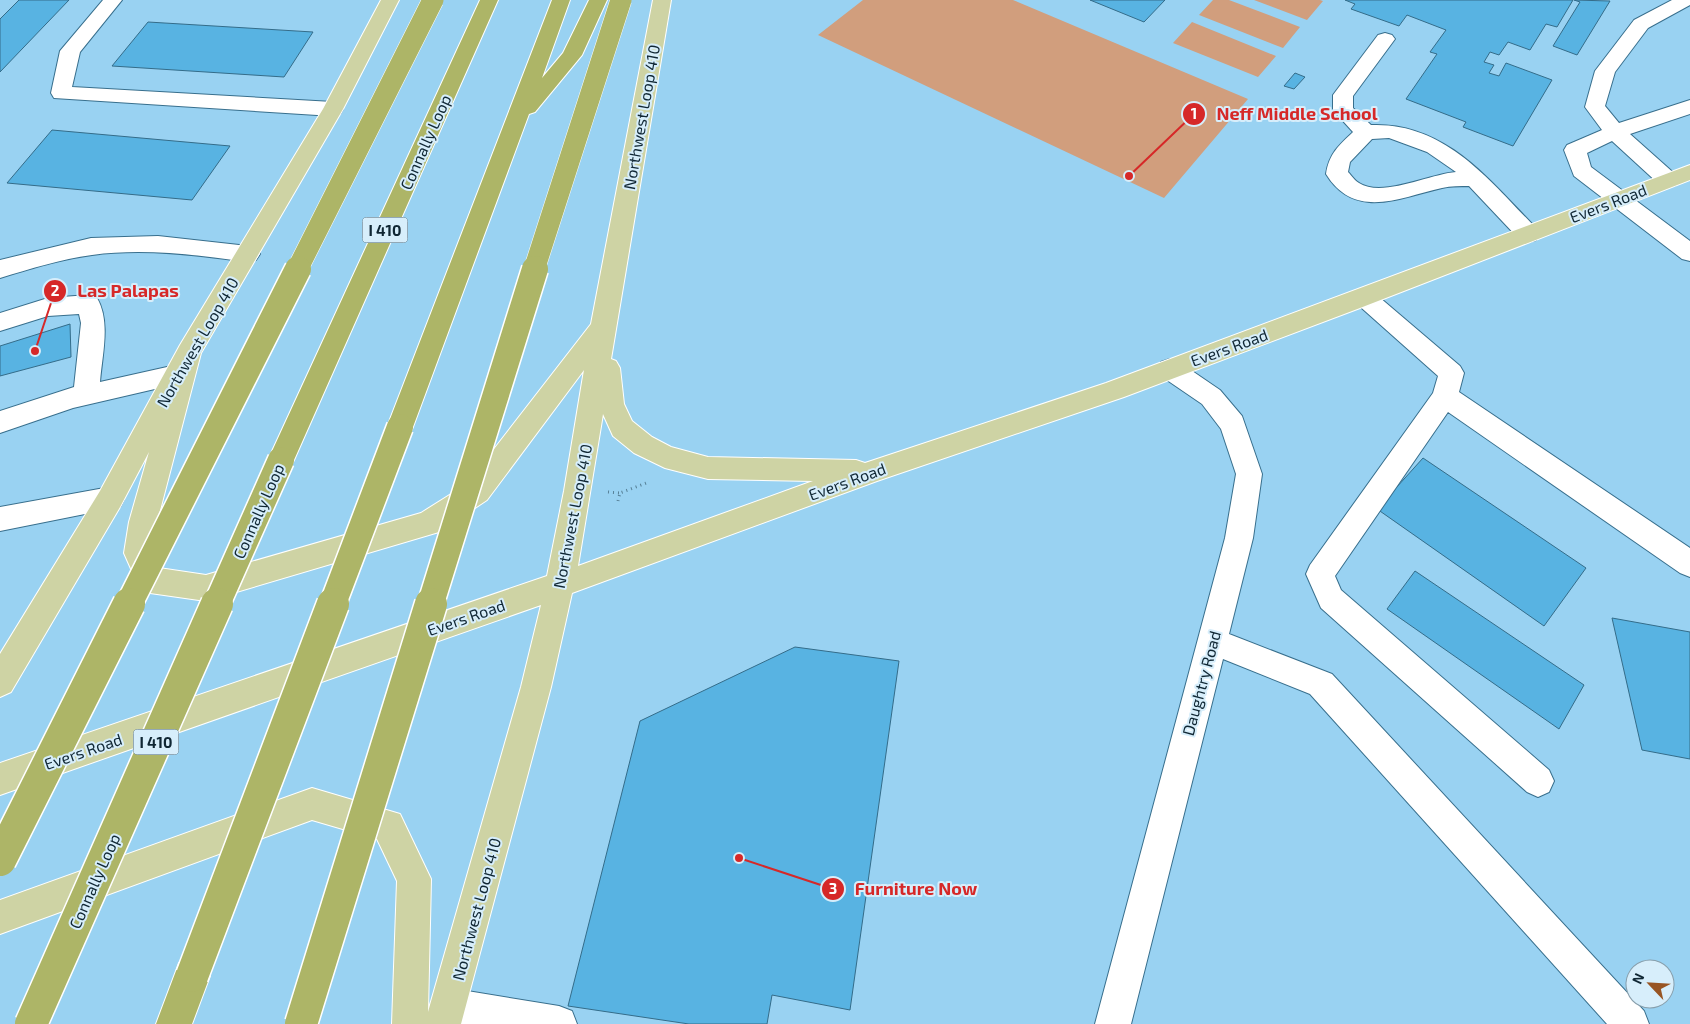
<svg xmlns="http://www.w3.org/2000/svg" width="1690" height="1024" viewBox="0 0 1690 1024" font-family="'Exo 2',sans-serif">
  <rect width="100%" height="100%" fill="#99d2f2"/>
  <path fill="#d19e7d" d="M863,0H1013L1248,99L1164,198L818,35Z
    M1213,0H1229L1300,27L1283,48L1199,15Z
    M1254,0H1320L1323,1L1307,20Z
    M1192,22L1276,56L1258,77L1173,43Z"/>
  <path fill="#58b3e2" stroke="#346c89" d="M19,0H69L0,72V19Z
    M1090,0H1165L1144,22Z
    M1345,0H1573L1557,27L1546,24L1530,50L1508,42L1499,55L1490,52L1484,62L1494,65L1489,73L1499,76L1506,63L1552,80L1513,146L1463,127L1466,122L1406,99L1437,54L1430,52L1446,30L1407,15L1399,26L1351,9L1355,4Z
    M1574,0L1610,1L1577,55L1553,46L1580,2Z
    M148,22L313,32L284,77L112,66Z
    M1295,73L1305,77L1294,89L1284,86Z
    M52,130L230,146L192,200L7,183Z
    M70,324L71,357L0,376V346Z
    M1423,458L1586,568L1544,626L1377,509Z
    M1415,571L1584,685L1559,729L1387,609Z
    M1612,618L1690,632V759L1642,750Z
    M795,647L899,661L850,1010L772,995L767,1024H689L568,1006L640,721Z"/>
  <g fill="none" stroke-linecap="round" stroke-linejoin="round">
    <g stroke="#386f8d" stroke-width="2">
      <path id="minor" d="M103,0H122L80,52L72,87L333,102L340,104L343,109L340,114L333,116L54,98L51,93L60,51Z
        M1672,0H1690V5L1648,28L1615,72L1605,106L1619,123L1690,100V114L1630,134L1676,175L1679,180L1676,185L1668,187L1660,185L1612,141L1587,153L1591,167L1690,241V261L1682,259L1574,176L1564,150L1567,145L1602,130L1585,107L1595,71L1634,20Z
        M1385,33L1392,35L1395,39L1353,96V108L1371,125C1445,122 1489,180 1536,228L1539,234L1536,240L1528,242L1520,240L1469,186C1460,186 1451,186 1442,188C1401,197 1355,221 1326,174C1329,154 1339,145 1353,132L1333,110V95L1378,35ZM1389,138L1427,152L1456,172C1430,174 1382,198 1359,183C1355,181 1352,176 1348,172L1350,162L1372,139Z
        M158,236L248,246L256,248L260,254L256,260L248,262C197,255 144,248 92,255C61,259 30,269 0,278V260L91,238Z
        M1364,288L1372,291L1460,366L1464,373L1459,392L1690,548V577L1680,573L1448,412L1335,576L1341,590L1549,770L1554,781L1549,792L1538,797L1527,792L1321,608L1306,574L1310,565L1433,393L1438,376L1356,303L1352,297L1356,291Z
        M89,295L97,298C111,322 102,355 100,382L176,365L185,368L189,375L185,382L73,408L0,433V411L74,387L81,323L79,314L48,316L0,331V313L48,298Z
        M1170,359L1179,362L1220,390L1242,416L1262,474L1253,538L1229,634L1332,674L1644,1011L1649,1024H1607L1310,694L1223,659L1131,1024H1095L1225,538L1236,474L1221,429L1202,404L1161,376L1157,369L1161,362Z
        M110,487L120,491L124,499L120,507L0,531V507Z
        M449,988L559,1006L572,1011L577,1024H449L436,1019L431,1006L436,993Z"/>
    </g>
    <g stroke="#fff" stroke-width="2">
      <path id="major" d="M381,0H399L343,109L201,353L157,522L152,553L159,568L206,575L421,513L467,484L591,324L653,0H671L611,359L616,361L620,368L624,404L632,421L652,437L671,447L708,457L856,460L865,463L1106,383L1690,165V180L1360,308L1124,397L877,481L572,593L551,687L461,1024H392L397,881L377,839L312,820L0,934V900L312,788L400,814L431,879L428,1012L521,687L541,605L0,795V763L547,576L564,491L584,370L487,500L439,532L206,601L150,593L140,589L124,553L129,522L149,452L120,507L11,692L0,697V654L100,491L180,345L323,109ZM603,414L613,436L634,453L665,468L708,479L813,481L578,566Z"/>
    </g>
    <g stroke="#fff" stroke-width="2">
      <path id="highway" d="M480,0H498L294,460L290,468L281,471L272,468L268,460Z
        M552,0H570L542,78L563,53L589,0H607L582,55L535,112L529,114L413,427L409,435L400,438L391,435L387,427Z
        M192,958L205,963L210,976L192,1024H156L179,963Z"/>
    </g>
    <path stroke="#578097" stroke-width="3" stroke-dasharray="1 4" stroke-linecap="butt" d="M608,492L620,493
      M618,501L620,493L649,482"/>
    <use href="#minor" fill="#fff" fill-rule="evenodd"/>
    <use href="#major" fill="#ced3a4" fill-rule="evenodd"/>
    <use href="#highway" fill="#adb567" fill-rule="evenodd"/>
    <g stroke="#fff" stroke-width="22" stroke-linecap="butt">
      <path id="highway-bridge-far2" d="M297,270L433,0
        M534,270L621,0"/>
    </g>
    <g stroke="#fff" stroke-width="29" stroke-linecap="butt">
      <path id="highway-bridge-far1" d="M128,606L298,269
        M216,606L281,460
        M332,606L400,427
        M430,606L535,269"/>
    </g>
    <g stroke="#fff" stroke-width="35" stroke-linecap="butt">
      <path id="highway-bridge" d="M0,860L129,604
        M192,976L333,604
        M31,1024L217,604
        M301,1024L431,604"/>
    </g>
    <use href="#highway-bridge-far2" stroke="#adb567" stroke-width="21"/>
    <use href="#highway-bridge-far1" stroke="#adb567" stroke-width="26"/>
    <use href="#highway-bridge" stroke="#adb567" stroke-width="32"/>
  </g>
  <g text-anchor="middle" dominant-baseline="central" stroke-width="4" stroke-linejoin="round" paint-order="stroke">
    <g fill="#d7eefb" stroke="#4c6370" stroke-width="1">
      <rect x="362.5" y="217.5" width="45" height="25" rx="4"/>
      <rect x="133.5" y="729.5" width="45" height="25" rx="4"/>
    </g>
    <g font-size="15" font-weight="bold" fill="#102734">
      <text x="385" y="230">I 410</text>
      <text x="156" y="742">I 410</text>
    </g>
    <g font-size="16" fill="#102734" stroke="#d7eefb">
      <text transform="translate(641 117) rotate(-80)">Northwest Loop 410</text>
      <text transform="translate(425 142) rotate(-66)">Connally Loop</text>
      <text transform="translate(1608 203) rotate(-21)">Evers Road</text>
      <text transform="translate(197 342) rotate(-60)">Northwest Loop 410</text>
      <text transform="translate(1229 347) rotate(-20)">Evers Road</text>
      <text transform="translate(847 481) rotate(-20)">Evers Road</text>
      <text transform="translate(258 511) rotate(-66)">Connally Loop</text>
      <text transform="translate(572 516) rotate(-79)">Northwest Loop 410</text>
      <text transform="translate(466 617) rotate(-19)">Evers Road</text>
      <text transform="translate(1201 683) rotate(-75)">Daughtry Road</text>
      <text transform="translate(83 751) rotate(-19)">Evers Road</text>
      <text transform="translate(94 881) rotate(-66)">Connally Loop</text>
      <text transform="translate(476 909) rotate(-75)">Northwest Loop 410</text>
    </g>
  </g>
  <path fill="none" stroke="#d62828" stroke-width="2" d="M1129 176L1194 114M35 351L55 291M739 858L833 889"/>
  <g fill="#d62828" stroke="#d7eefb" stroke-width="2">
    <circle cx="1129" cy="176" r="5"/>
    <circle cx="35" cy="351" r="5"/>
    <circle cx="739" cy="858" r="5"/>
    <circle cx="1194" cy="114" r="12"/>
    <circle cx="55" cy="291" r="12"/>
    <circle cx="833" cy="889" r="12"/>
  </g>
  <g font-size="15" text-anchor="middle" font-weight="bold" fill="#fff">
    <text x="1194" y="119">1</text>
    <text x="55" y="296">2</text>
    <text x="833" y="894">3</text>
  </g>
  <g font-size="18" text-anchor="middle" font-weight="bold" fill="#d62828" stroke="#d7eefb" stroke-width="4" stroke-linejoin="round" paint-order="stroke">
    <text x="1297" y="120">Neff Middle School</text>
    <text x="128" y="297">Las Palapas</text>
    <text x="916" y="895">Furniture Now</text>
  </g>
  <g transform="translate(1650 984) rotate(295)"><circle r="24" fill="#d7eefb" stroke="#879eab"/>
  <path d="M0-4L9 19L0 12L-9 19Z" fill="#985524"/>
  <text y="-8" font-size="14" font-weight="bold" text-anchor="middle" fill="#102734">N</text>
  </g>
</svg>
